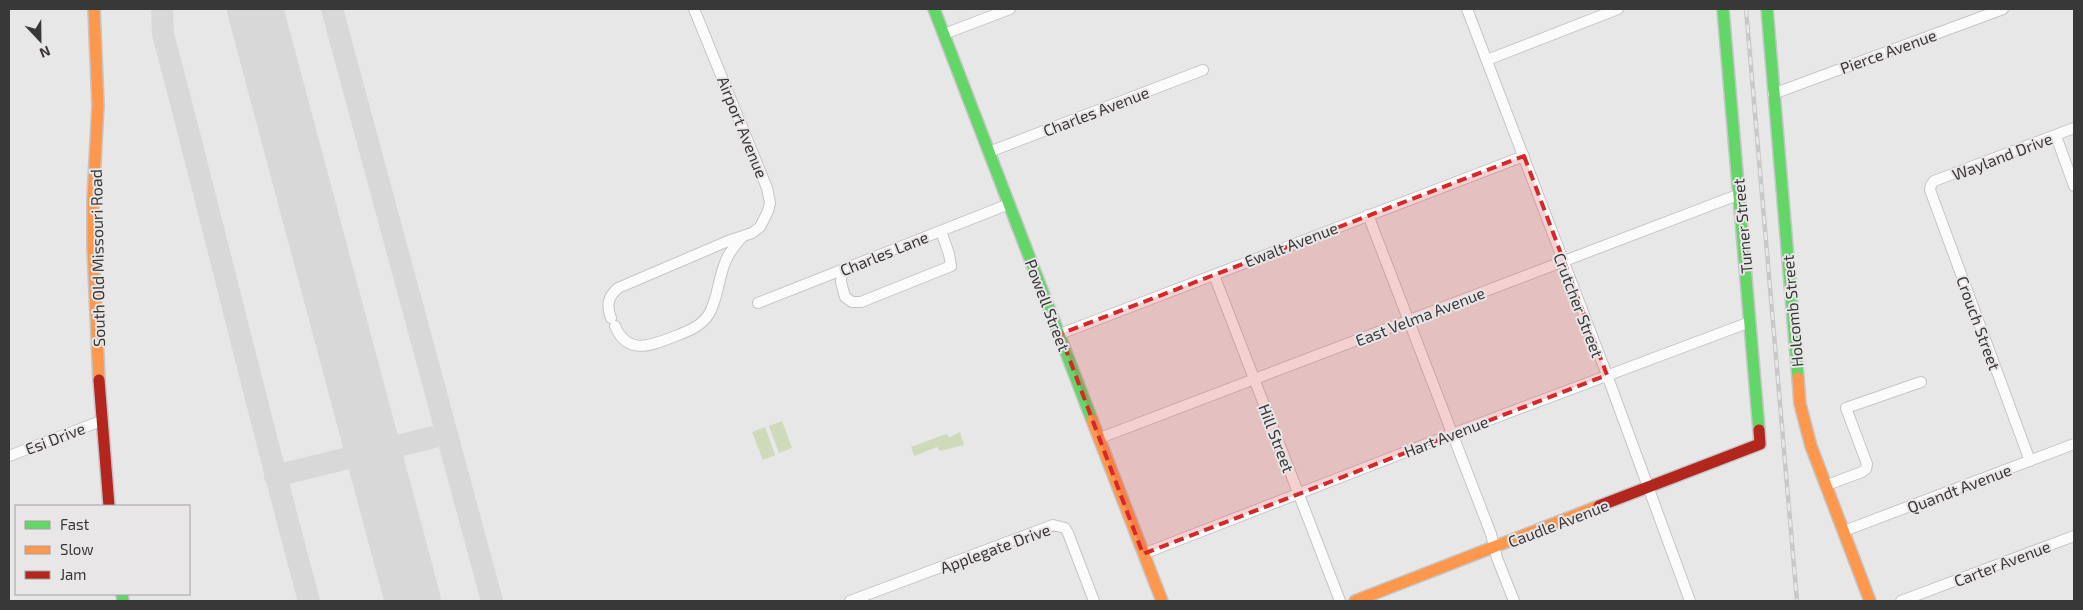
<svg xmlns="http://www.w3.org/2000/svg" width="2083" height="610" viewBox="0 0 2083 610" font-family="'Exo 2',sans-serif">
  <rect width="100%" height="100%" fill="#e8e7e8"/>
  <path fill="#cedab9" d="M782,421L792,448L779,453L769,426Z
    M765,427L775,455L763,460L752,432Z
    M960,432L964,445L940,451L937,447L914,456L911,447L946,434L950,437Z"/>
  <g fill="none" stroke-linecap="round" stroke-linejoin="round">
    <path stroke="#d8d8d8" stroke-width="22" d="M162,9L163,34C213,223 258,413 309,601
      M332,9L492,601
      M275,476L446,434"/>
    <path stroke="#d8d8d8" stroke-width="56" d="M255,9L413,601"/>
    <g stroke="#c6c5c6" stroke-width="12">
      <path id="street" d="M1467,9L1607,375L1690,601
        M944,34L1010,9
        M1487,60L1618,9
        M1773,94L2003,9
        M2056,136L2074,186
        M989,152L1203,70
        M1368,215L1491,534L1497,558L1514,601
        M842,270L841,282L845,297L852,302H861L951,266L949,254L941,231
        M1214,275L1340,601
        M758,303L1009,204
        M611,318C606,305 608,297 618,288L728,241L752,233L760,227L768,211L770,203L767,188L694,9
        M615,326C627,355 650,346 673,337C686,332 701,327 709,314C719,297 718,274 728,256C732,249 737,243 742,237
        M1060,334L1524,156
        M1100,438L1740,194
        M9,456L101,421
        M2030,461L1930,190L1931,185L1934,181L2074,128
        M1827,485L1862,472L1866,469L1867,464L1846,408L1921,382
        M1844,531L2074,444
        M1143,554L1452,434L1750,322
        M850,601L1053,525L1065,528L1068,533L1094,601
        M1901,601L2074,536"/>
    </g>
    <g stroke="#c6c5c6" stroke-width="14">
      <path id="fast" d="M934,9L1092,420
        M1723,9L1759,430
        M1767,9L1798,378
        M122,594L123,601"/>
    </g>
    <g stroke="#c6c5c6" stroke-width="14">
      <path id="slow" d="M94,9L98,105L93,199V247L99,380
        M1798,378L1800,404L1811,446L1870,601
        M1092,420L1162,601
        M1355,601L1599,506"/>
    </g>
    <g stroke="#c6c5c6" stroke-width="14">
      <path id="jam" d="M99,380L109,506
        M1599,506L1760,444L1759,430"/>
    </g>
    <use href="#street" stroke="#fcfbfc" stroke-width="10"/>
    <use href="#fast" stroke="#63d668" stroke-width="11"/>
    <use href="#slow" stroke="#ff974d" stroke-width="11"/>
    <use href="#jam" stroke="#b3261e" stroke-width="11"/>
    <g stroke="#c9c8c9" stroke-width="4.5">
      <path id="rail" d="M1746,9L1797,601"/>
    </g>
    <use href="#rail" stroke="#e9e6e8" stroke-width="2.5" stroke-dasharray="8" stroke-linecap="butt"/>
  </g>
  <path fill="#d62828" fill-opacity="0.2" stroke="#d62828" stroke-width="4" stroke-dasharray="10 6" stroke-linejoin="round" d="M1524,156L1607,375L1143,554L1060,334Z"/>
  <g text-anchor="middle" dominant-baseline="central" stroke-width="4" stroke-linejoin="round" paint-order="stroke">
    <g font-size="16" fill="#393839" stroke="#e9e6e8">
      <text transform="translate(1888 51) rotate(-20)">Pierce Avenue</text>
      <text transform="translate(1096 111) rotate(-21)">Charles Avenue</text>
      <text transform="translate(743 127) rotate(68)">Airport Avenue</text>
      <text transform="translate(2002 156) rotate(-21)">Wayland Drive</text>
      <text transform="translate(1742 226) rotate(-95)">Turner Street</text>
      <text transform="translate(1291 244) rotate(-21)">Ewalt Avenue</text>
      <text transform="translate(884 253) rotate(-22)">Charles Lane</text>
      <text transform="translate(97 258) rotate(-91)">South Old Missouri Road</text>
      <text transform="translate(1048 305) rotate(69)">Powell Street</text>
      <text transform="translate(1579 305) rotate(69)">Crutcher Street</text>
      <text transform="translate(1792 311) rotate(-95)">Holcomb Street</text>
      <text transform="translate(1420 316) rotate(-21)">East Velma Avenue</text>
      <text transform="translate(1979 323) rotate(70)">Crouch Street</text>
      <text transform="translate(1446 436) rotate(-21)">Hart Avenue</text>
      <text transform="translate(55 438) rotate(-21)">Esi Drive</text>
      <text transform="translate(1277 438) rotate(69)">Hill Street</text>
      <text transform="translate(1959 488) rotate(-21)">Quandt Avenue</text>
      <text transform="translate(1558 523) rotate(-21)">Caudle Avenue</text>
      <text transform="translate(995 548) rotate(-20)">Applegate Drive</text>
      <text transform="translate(2002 563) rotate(-21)">Carter Avenue</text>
    </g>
  </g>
  <rect width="2083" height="610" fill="none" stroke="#393839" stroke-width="20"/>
  <rect x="15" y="505" width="175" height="90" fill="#e9e6e8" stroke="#a3a0a2"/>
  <rect x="25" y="521" width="25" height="8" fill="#63d668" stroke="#a3a0a2"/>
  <text x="60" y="530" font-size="15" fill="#393839">Fast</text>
  <rect x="25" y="546" width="25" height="8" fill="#ff974d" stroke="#a3a0a2"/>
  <text x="60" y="555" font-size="15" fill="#393839">Slow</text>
  <rect x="25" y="571" width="25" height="8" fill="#b3261e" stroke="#a3a0a2"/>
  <text x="60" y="580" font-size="15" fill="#393839">Jam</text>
  <g transform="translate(40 40) rotate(158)" stroke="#e9e6e8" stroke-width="4" paint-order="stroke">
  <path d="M0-4L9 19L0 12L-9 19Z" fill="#393839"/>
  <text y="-8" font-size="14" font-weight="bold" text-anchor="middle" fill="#393839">N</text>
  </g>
</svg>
